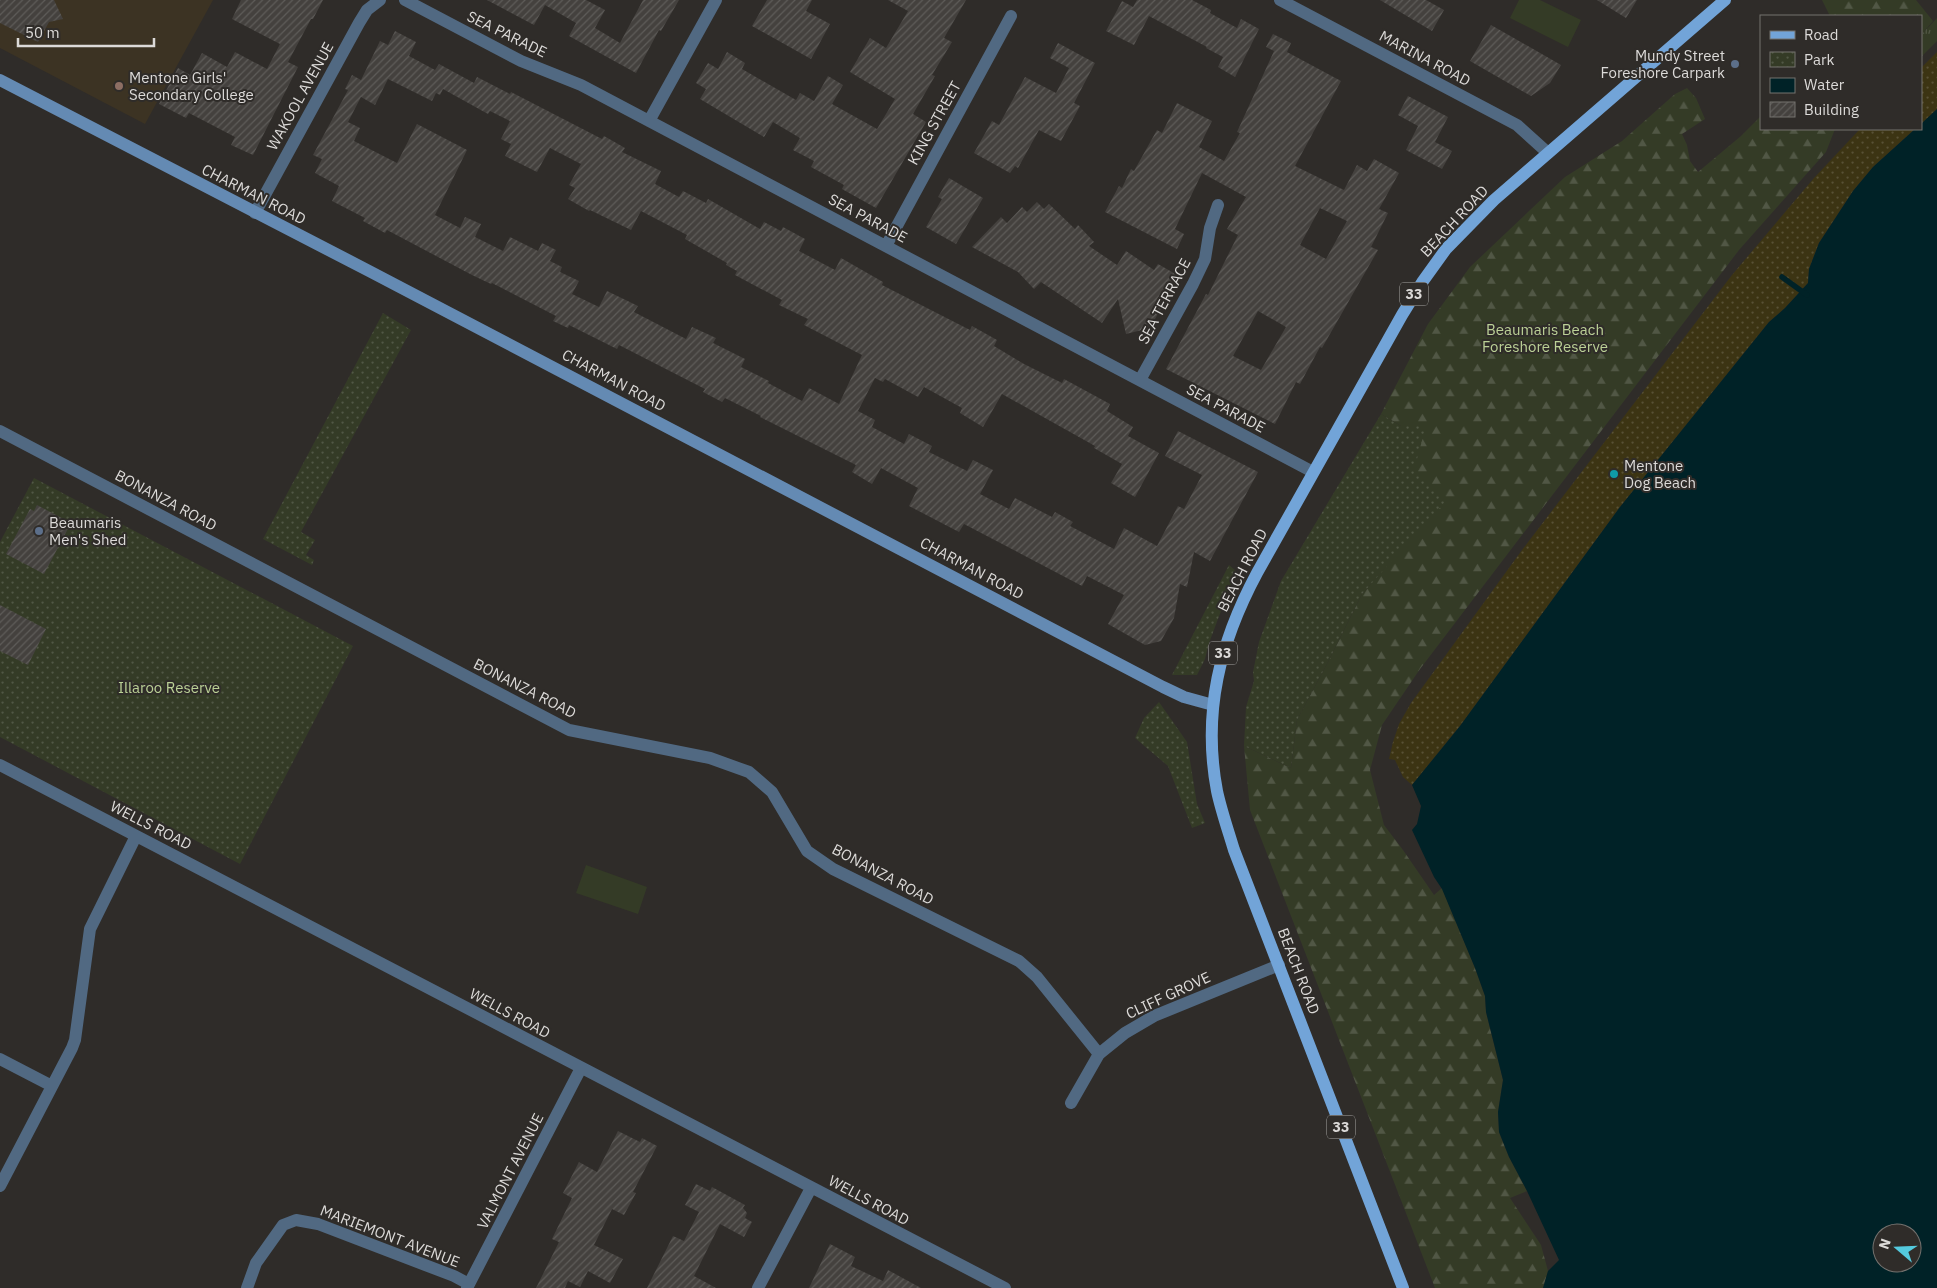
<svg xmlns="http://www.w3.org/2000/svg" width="1937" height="1288" viewBox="0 0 1937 1288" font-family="'IBM Plex Sans',sans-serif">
  <defs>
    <pattern id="grass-tufts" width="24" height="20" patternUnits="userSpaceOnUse" patternTransform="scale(1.25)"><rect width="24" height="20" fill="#343b26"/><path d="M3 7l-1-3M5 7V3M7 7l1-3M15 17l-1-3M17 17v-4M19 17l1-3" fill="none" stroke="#515745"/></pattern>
    <pattern id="forest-firs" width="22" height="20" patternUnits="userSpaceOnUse" patternTransform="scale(1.25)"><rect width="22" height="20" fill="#343b26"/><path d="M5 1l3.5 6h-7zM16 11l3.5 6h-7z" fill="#515745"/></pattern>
    <pattern id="sand-dots" width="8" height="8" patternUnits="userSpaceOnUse" patternTransform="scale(1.25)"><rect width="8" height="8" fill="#3c3413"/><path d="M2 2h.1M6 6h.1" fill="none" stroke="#585135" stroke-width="1.8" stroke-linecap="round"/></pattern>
    <pattern id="park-dots" width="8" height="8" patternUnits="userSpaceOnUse" patternTransform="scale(1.25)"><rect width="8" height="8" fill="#343b26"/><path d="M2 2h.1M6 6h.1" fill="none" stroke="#515745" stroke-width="1.8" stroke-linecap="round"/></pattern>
    <pattern id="building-hatch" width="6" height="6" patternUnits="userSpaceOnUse" patternTransform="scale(1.25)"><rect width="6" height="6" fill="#44413e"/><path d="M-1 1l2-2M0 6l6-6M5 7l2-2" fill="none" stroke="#5e5c59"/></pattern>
  </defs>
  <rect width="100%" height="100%" fill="#2f2c29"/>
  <path fill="#3c3323" d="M0,0H213L145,124L0,48Z"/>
  <path fill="url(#grass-tufts)" d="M1937,18V41L1921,57V35Z"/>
  <path fill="url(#forest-firs)" d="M1822,0H1916L1933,21L1921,35V16H1830Z
    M1687,88L1696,98L1705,119L1682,134L1687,145L1690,161L1698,172L1741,136L1761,116V129H1835L1826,152L1739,250L1420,669L1382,725L1370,770L1384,825L1403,850L1434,895L1442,888L1475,968L1485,996L1486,1012L1503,1080L1498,1112L1499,1132L1509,1157L1527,1191L1510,1198L1541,1245L1548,1271L1543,1288H1435L1250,810L1244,746L1291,768L1297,720L1328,662L1362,594L1398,553L1414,470L1401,426L1381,414L1428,324L1470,267L1565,177L1622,141L1675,94Z"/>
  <path fill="url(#sand-dots)" d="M1937,52V109L1921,124V68Z
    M1860,129H1915L1873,167L1853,191L1819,243L1809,269L1808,283L1785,308L1769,322L1620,507L1460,726L1412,785L1403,777L1395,760L1389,759L1393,742L1399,724L1411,703L1522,550L1732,275L1814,178Z"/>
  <path fill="url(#park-dots)" d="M383,313L411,330L301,532L315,540L306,555L314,560L312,565L263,539Z
    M1381,414L1401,426H1426L1414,470L1445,502L1362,594L1328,662L1297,720L1291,768L1244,746L1246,707L1254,681L1253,672L1259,642L1281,581Z
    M34,478L353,646L240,864L0,737V542Z
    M1229,565L1236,571L1209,643L1205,659L1197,675H1172Z
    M1159,702L1187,742L1197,804L1205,823L1192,828L1168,766L1135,738L1144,718Z"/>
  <path fill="#343b26" d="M1519,0H1540L1581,20L1568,47L1510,18Z
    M586,865L647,887L638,914L576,893Z"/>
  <path fill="#002227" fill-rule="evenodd" d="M1937,109V1288H1543L1548,1271L1559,1260L1527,1191L1509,1157L1499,1132L1498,1112L1503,1080L1486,1012L1485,996L1475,968L1442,889L1434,877L1412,830L1417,824L1421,806L1412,785L1460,726L1620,507L1769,322L1785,308L1808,283L1809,269L1819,243L1853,191L1873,167L1915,129H1921V124ZM1882,1233H1912V1263H1882Z"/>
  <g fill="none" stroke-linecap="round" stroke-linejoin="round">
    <path stroke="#002227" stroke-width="5.5" d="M1782,277L1807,295"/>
  </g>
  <path fill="url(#building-hatch)" fill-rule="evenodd" d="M0,0H54L63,19L49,22L38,42L0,23Z
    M241,0H323L313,19H311L288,62L298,67L253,155L231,145L235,137L189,113L186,118L159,104L178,68L190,75L202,53L227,67L235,52L267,69L280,44L232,19Z
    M487,0H586L605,10L595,28L620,43L643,0H679L661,31L659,30L636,73L569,36L576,23L545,5L534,25Z
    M767,0H812L806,11L830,24L811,59L752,26Z
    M888,0H966L944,38L952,42L932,75L935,76L913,114L926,122L876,208L842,189L844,185L811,167L814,161L793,150L800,138L773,122L764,137L700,99L706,89L696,83L708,63L718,69L727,52L745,63L742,69L796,100L800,93L814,101L828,76L843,85L832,104L877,129L895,99L850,72L870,38L886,48L908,11Z
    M1137,0H1192L1211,10L1210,13L1237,28L1241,19L1259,29L1235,77L1218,67L1223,57L1206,48L1207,47L1149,16L1134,45L1106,31L1122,1L1133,7Z
    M1380,0H1426L1444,10L1432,31Z
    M1597,0H1637L1626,18Z
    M1491,25L1561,65L1550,83L1531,96L1470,61Z
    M395,31L416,42L409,56L435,70L439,64L474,83L477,77L510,94L511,92L602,139L604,136L625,148L622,152L661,171L655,184L679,197L683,191L706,203L708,199L760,229L764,222L781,231L783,227L805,239L799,251L835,270L841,258L883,282L882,285L970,330L972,326L997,340L994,346L1024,364L1062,383L1064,379L1110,404L1107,411L1133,427L1128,436L1159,453L1135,497L1111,483L1122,464L1094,448L1095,446L1002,394L983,427L960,413L962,408L924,387L918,397L885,379L883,382L875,378L858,411L875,420L872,427L904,444L909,434L932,446L929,452L967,471L973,460L993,470L980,494L1009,509L1015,498L1052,517L1055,512L1073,522L1070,526L1114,549L1124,528L1157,546L1178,506L1184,509L1202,475L1165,456L1178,431L1258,472L1210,561L1194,552L1187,587L1180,584L1174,618L1161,641L1145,645L1108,624L1124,595L1087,576L1082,586L964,524L959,532L909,506L918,488L881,468L872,484L852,472L856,465L760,417L761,416L725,398L722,402L703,392L705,389L619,345L617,349L569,325L568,328L553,321L556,316L492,283L491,284L472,275L387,230L385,233L363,221L365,218L332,201L339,186L315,173L322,159L313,155L348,90L345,89L352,75L361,80L380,41L388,45ZM388,79L432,101L436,93L440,95L443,89L488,114L490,111L510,121L501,139L511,144L505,156L537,172L550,148L581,164L569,185L575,188L568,199L589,211L590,210L631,230L641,211L687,235L685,239L727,263L726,265L737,271L735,275L782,300L779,305L808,319L804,325L862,355L839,404L809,388L802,401L768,383L769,381L741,367L745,359L713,343L716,338L692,327L686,339L634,312L638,306L607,291L599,307L572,294L579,281L560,272L562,267L550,261L556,250L542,243L538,251L510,237L503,251L475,237L481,224L465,217L460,228L435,215L467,150L417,124L397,163L354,141L360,128L348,122L361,97L375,105Z
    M1273,34L1291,43L1287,52L1341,81L1295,166L1344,190L1357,165L1367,171L1374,159L1399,173L1379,209L1388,213L1371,247L1378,250L1322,348L1320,347L1300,384L1296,382L1275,424L1166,369L1206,294L1208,295L1238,235L1227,229L1246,197L1202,173L1175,229L1184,234L1177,249L1105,212L1119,186L1122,188L1131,169L1134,171L1157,130L1162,133L1177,103L1212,121L1199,147L1224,161L1240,133L1237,132L1274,51L1266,47ZM1320,208L1347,221L1326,259L1300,245ZM1258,311L1286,327L1261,370L1233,356Z
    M1058,43L1095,63L1074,103L1080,106L1061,141L1039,130L1018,168L1015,166L1010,173L974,153L992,121L999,125L1025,77L1056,93L1069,68L1050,58Z
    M1408,96L1448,117L1435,142L1452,151L1442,169L1406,150L1418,126L1398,115Z
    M949,178L983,198L956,244L926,227L942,199L938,197Z
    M1037,202L1044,209L1049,204L1075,229L1078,225L1094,242L1089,246L1117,265L1126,251L1154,270L1158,264L1179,276L1150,328L1126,334L1118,299L1102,323L1041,282L1034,289L1018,272L972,247L1001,217L1007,223L1022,207L1027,212Z
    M37,505L71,523L44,574L6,554L30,509L34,511Z
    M0,605L46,629L28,665L0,651Z
    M618,1131L640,1142L642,1138L657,1146L633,1192L636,1193L624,1215L612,1209L594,1245L623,1259L610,1283L588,1271L580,1287L568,1281L565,1288H536L559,1242L552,1239L572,1198L563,1193L579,1162L597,1172Z
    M696,1184L710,1191L712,1187L745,1205L743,1208L747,1213L745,1218L752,1222L744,1237L720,1224L694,1276L716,1288H647L673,1236L684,1241L699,1212L685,1205Z
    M830,1244L855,1257L851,1266L883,1281L888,1270L921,1288H809Z"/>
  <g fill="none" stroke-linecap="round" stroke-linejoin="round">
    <path stroke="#516982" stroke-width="12" d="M405,0L521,61L581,85L1313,472
      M1280,0L1517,125L1548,153
      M649,121L716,0
      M255,213L359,23L367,10L380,0
      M886,246L1011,16
      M1140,380L1193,284L1205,259L1210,228L1218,205
      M0,431L569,730L710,758L749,772L772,792L807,851L833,869L1019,961L1037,977L1099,1054
      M0,765L1005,1288
      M0,1059L52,1086
      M1071,1103L1099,1054L1125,1033L1154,1016L1279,965
      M0,1186L72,1048L75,1040L90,929L136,836
      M247,1288L256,1263L283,1225L296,1220L318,1224L454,1276L469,1284
      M467,1288L581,1068
      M758,1288L811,1188"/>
    <path stroke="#648ab3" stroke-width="12" d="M0,80L371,272L1163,687L1184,697L1213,705"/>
    <path stroke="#72a4d8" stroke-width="12" d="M1403,1288L1234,850C1228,830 1221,810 1217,791C1202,712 1220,642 1257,573L1402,315L1423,281L1446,249L1494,200L1725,0"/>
  </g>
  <g fill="#5c6f8a" stroke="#2f2c29" stroke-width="2">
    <circle cx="1735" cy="64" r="5"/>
    <circle cx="39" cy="531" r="5"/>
  </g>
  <circle fill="#8d6e63" stroke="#2f2c29" stroke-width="2" cx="119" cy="86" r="5"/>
  <circle fill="#0f9aa8" stroke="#2f2c29" stroke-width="2" cx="1614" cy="474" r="5"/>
  <g text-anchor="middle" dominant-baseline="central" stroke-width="4" stroke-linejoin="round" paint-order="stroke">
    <g fill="#2f2c29" stroke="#a8a6a4" stroke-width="1">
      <rect x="1400" y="282.5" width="28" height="23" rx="4"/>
      <rect x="1209" y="641.5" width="28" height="23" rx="4"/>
      <rect x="1327" y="1115.5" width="28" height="23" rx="4"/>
    </g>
    <g font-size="14" font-weight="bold" fill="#dcdad8">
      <text x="1414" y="294">33</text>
      <text x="1223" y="653">33</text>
      <text x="1341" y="1127">33</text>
    </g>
    <g font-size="15" fill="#dcdad8" stroke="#2f2c29">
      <text transform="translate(507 34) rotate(26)">SEA PARADE</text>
      <text transform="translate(1425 58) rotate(28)">MARINA ROAD</text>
      <text transform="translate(300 96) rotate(-61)">WAKOOL AVENUE</text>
      <text transform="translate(934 123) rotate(-61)">KING STREET</text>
      <text transform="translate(254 194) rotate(27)">CHARMAN ROAD</text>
      <text transform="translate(868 218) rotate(28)">SEA PARADE</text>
      <text transform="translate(1454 221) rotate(-47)">BEACH ROAD</text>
      <text transform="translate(1164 301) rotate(-62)">SEA TERRACE</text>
      <text transform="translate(614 380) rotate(28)">CHARMAN ROAD</text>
      <text transform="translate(1226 408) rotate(28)">SEA PARADE</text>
      <text transform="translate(166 500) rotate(28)">BONANZA ROAD</text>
      <text transform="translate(972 568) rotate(28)">CHARMAN ROAD</text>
      <text transform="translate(1242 570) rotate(-63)">BEACH ROAD</text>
      <text transform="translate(525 688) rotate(27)">BONANZA ROAD</text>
      <text transform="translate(151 825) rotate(27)">WELLS ROAD</text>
      <text transform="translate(883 874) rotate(28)">BONANZA ROAD</text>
      <text transform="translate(1299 971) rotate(69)">BEACH ROAD</text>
      <text transform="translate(1168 995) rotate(-25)">CLIFF GROVE</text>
      <text transform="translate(510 1013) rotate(28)">WELLS ROAD</text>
      <text transform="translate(510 1171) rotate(-63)">VALMONT AVENUE</text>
      <text transform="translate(869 1200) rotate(28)">WELLS ROAD</text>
      <text transform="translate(390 1236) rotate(21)">MARIEMONT AVENUE</text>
    </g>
    <g font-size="15" fill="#dcdad8" stroke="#2f2c29" text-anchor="start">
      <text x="1725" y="55" text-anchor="end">Mundy Street<tspan x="1725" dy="17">Foreshore Carpark</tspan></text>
      <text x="129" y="77">Mentone Girls'<tspan x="129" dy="17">Secondary College</tspan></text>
      <text x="1624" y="465">Mentone<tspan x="1624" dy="17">Dog Beach</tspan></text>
      <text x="49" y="522">Beaumaris<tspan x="49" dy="17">Men's Shed</tspan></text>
    </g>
    <g font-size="15" fill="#bbd096" stroke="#2f2c29">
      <text x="1545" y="329">Beaumaris Beach<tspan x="1545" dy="17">Foreshore Reserve</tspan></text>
      <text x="169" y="687">Illaroo Reserve</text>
    </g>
  </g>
  <rect x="1760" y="15" width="162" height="115" fill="#2f2c29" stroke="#74726f"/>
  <rect x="1770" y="31" width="25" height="8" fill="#72a4d8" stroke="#74726f"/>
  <text x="1804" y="40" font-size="15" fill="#dcdad8">Road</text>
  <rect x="1770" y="52" width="25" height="15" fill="url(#park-dots)" stroke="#74726f"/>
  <text x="1804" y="65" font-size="15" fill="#dcdad8">Park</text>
  <rect x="1770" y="78" width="25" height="15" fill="#002227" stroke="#74726f"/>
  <text x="1804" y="90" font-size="15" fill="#dcdad8">Water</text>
  <rect x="1770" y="102" width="25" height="15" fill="url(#building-hatch)" stroke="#74726f"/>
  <text x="1804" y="115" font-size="15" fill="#dcdad8">Building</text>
  <g transform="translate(1897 1248) rotate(289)"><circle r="24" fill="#2f2c29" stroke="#74726f"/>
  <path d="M0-4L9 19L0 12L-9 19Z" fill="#54cade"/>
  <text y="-8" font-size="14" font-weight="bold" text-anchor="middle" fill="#dcdad8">N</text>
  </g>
  <path d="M18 38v8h136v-8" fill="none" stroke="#dcdad8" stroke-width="2.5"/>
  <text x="25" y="38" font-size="15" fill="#dcdad8" stroke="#2f2c29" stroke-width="4" paint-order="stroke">50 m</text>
</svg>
